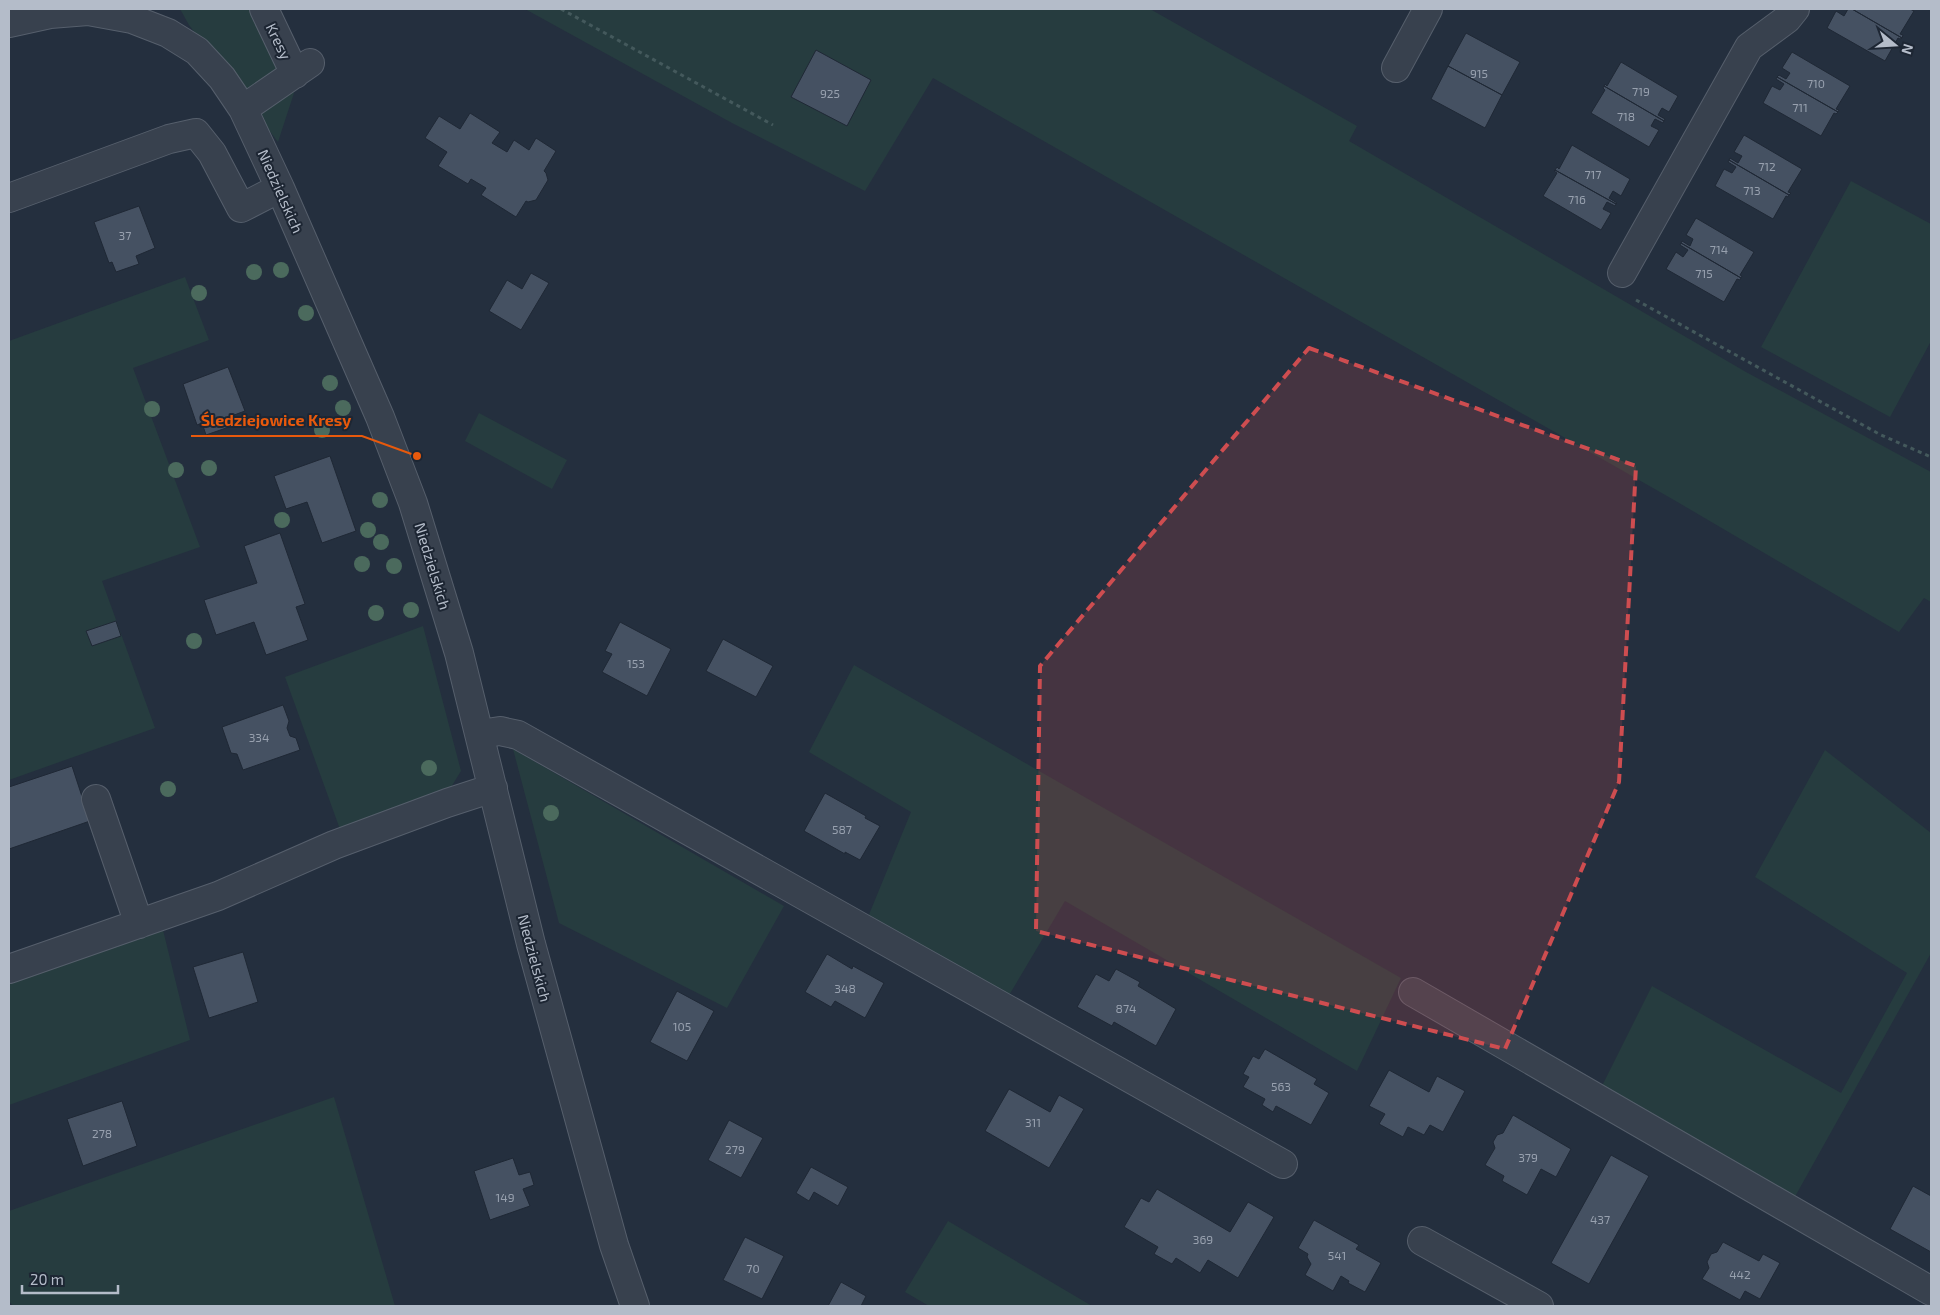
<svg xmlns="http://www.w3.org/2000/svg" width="1940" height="1315" viewBox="0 0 1940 1315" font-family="'Exo 2',sans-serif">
  <rect width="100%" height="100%" fill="#242f3e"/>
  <path fill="#263c3f" d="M180,9H252L294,93L278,142L189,25Z
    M525,9H1150L1357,126L1349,141L1746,372L1931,472V602L1924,598L1899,632L1674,500L933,78L865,191L732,123Z
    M1851,181L1931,224V341L1890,417L1761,347Z
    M185,277L209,340L133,368L200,547L102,581L155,728L9,780V341Z
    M479,413L567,460L552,489L465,441Z
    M423,626L461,771L448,792L341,832L285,677Z
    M854,665L1401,978L1357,1071L1065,901L1008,997L868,917L911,812L809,752Z
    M513,749L784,906L727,1008L559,923Z
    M1825,750L1931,833V953L1792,1202L1602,1086L1652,986L1841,1093L1907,973L1755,877Z
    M163,930L190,1040L9,1105V978Z
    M334,1097L395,1306H13L9,1301V1211Z
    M948,1221L1092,1306H929L905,1292Z"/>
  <path fill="#455162" stroke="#1f2835" d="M1848,9H1852L1902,38L1900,39L1898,38L1885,61L1827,28L1836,11L1844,16Z
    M1852,9H1910L1914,11L1900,34L1903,35L1902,38Z
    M1466,33L1520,62L1502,95L1448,66Z
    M816,50L871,80L847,126L791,97Z
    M1792,52L1850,86L1836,109L1839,110L1838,112L1777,77L1779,75L1786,79L1790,73L1782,68Z
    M1621,62L1678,96L1669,112L1662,108L1658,115L1665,119L1664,121L1604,86L1605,84L1607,86Z
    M1448,66L1502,95L1485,128L1431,99Z
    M1777,77L1838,112L1836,114L1834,113L1821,136L1763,103L1772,86L1780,90L1784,84L1776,79Z
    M1604,86L1664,121L1663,123L1655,119L1651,126L1659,130L1649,147L1591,113L1605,90L1603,88Z
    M470,113L500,132L492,143L507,152L514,140L529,150L536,138L556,151L544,171L546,173L548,180L536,200L528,202L526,201L516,217L481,195L486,188L471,179L468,184L438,166L447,152L425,138L439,116L460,129Z
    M1744,135L1802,169L1788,192L1791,193L1789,195L1729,160L1730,158L1738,163L1742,156L1734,152Z
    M1572,145L1630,179L1621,196L1613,191L1609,198L1617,203L1616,204L1555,170L1557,167L1559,169Z
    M1729,160L1789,195L1788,197L1786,196L1773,219L1715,186L1724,169L1732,173L1736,167L1728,162Z
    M1555,170L1616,204L1615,206L1607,202L1603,209L1611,213L1601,230L1543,196L1557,173L1554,171Z
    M139,206L155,248L136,256L139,264L116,272L112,262L109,263L94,222Z
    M1696,218L1754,252L1740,275L1742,276L1741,278L1681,243L1682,241L1690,246L1693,239L1686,235Z
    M1681,243L1741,278L1740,280L1737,279L1724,302L1666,269L1676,252L1683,257L1688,250L1680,245Z
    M531,273L549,283L521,330L489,311L507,280L522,289Z
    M228,367L245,411L226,418L229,427L206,435L202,423L197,425L183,384Z
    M330,456L356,531L322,543L307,502L286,509L274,476Z
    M280,533L305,604L296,607L308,640L266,655L254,622L216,635L204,600L257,583L244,546Z
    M116,621L121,636L92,646L86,631Z
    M620,622L671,649L647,696L602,672L612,654L605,651Z
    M723,639L773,666L756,697L706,671Z
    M283,705L289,721L287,728L290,736L296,738L300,750L243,770L237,754L231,753L222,727Z
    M72,766L90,821L9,849V787Z
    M825,793L866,816L865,818L880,826L860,860L845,852V854L804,831Z
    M243,952L258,1002L209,1018L193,967Z
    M827,954L852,969L853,966L884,983L865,1018L835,1001L831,1007L805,992Z
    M1116,969L1140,982L1138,986L1176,1009L1156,1046L1114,1022L1112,1026L1077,1007L1096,974L1109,981Z
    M677,991L714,1011L687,1061L650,1042Z
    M1265,1049L1317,1079L1314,1084L1329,1093L1311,1125L1276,1106L1273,1112L1262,1105L1265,1099L1243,1087L1249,1077L1243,1074L1253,1056L1259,1059Z
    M1389,1070L1429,1092L1437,1076L1465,1091L1443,1132L1430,1125L1424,1135L1408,1127L1403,1137L1379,1124L1385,1114L1369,1106Z
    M1009,1089L1050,1112L1059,1095L1084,1109L1049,1168L985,1131Z
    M122,1101L137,1146L83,1166L67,1119Z
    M1513,1115L1571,1149L1556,1177L1541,1169L1527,1195L1502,1181L1504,1176L1485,1165L1495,1148L1493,1142L1497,1135L1503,1133Z
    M729,1120L763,1138L741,1178L708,1160Z
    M1611,1155L1649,1176L1589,1284L1551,1263Z
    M513,1158L519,1175L530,1172L534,1185L523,1189L530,1206L490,1220L474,1171Z
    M811,1167L848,1187L838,1206L814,1192L809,1201L796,1193Z
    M1913,1186L1931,1196V1252L1890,1229Z
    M1157,1189L1230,1232L1248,1202L1274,1217L1238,1278L1208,1260L1200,1273L1176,1258L1172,1264L1154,1254L1158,1247L1124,1227L1141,1198L1149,1202Z
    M1314,1220L1359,1245L1356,1249L1381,1263L1365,1292L1348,1283L1349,1281L1341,1276L1333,1291L1305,1275L1311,1264L1307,1257L1308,1254L1298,1248Z
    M745,1237L784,1256L762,1299L723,1280Z
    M1723,1242L1759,1261L1763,1254L1780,1263L1760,1299L1745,1291L1740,1300L1702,1279L1709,1268L1707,1262L1711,1254L1717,1252Z
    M841,1282L866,1296L861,1306H828Z"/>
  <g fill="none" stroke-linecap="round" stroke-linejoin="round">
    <g stroke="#565f6c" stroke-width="30">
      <path id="minor" d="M264,9L295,74
        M9,23L50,14L88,11L132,19L168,33L197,51L222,78L243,109L280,188L380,417L413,503L459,653L531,944L614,1245L635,1306
        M1396,68L1428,9
        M243,109L310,63
        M9,198L169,139L196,133L212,153L241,208L280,188
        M1622,273L1749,47L1787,19L1795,9
        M480,734L500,731L518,735L1283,1164
        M96,799L139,924
        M9,969L218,896L334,845L447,803L493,788
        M1413,992L1931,1291
        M1422,1241L1539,1306"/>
    </g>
    <path stroke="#44595c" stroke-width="3" stroke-dasharray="4 4" stroke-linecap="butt" d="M561,9L773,125
      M1636,300L1881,435L1931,457"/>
    <use href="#minor" stroke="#38414e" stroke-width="28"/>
  </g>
  <g fill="#4b6a5d">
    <circle cx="281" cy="270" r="8"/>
    <circle cx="254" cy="272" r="8"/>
    <circle cx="199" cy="293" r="8"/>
    <circle cx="306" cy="313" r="8"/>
    <circle cx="330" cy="383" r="8"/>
    <circle cx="343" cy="408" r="8"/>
    <circle cx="152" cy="409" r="8"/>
    <circle cx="322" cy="430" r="8"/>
    <circle cx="209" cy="468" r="8"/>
    <circle cx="176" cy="470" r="8"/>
    <circle cx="380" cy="500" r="8"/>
    <circle cx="282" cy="520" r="8"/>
    <circle cx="368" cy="530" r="8"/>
    <circle cx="381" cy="542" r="8"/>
    <circle cx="362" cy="564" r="8"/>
    <circle cx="394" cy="566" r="8"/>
    <circle cx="411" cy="610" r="8"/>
    <circle cx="376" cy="613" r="8"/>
    <circle cx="194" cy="641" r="8"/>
    <circle cx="429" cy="768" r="8"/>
    <circle cx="168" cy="789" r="8"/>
    <circle cx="551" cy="813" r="8"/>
  </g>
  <path fill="#ce4d50" fill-opacity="0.2" stroke="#ce4d50" stroke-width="4" stroke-dasharray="10 6" stroke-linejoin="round" d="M1309,348L1636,466L1619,782L1505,1049L1036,931L1040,666Z"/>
  <g text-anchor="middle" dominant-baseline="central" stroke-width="4" stroke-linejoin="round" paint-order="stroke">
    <g font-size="12" fill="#98a1af">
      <text x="1479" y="73">915</text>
      <text x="1816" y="83">710</text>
      <text x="1641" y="91">719</text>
      <text x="830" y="93">925</text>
      <text x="1800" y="107">711</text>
      <text x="1626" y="116">718</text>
      <text x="1767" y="166">712</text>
      <text x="1593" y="174">717</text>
      <text x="1752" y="190">713</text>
      <text x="1577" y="199">716</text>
      <text x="125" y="235">37</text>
      <text x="1719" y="249">714</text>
      <text x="1704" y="273">715</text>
      <text x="636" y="663">153</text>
      <text x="259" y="737">334</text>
      <text x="842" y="829">587</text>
      <text x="845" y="988">348</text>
      <text x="1126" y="1008">874</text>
      <text x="682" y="1026">105</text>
      <text x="1281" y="1086">563</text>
      <text x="1033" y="1122">311</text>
      <text x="102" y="1133">278</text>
      <text x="735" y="1149">279</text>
      <text x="1528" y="1157">379</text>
      <text x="505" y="1197">149</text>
      <text x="1600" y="1219">437</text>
      <text x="1203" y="1239">369</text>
      <text x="1337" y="1255">541</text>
      <text x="753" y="1268">70</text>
      <text x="1740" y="1274">442</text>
    </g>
    <g font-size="15" fill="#b4bcc9" stroke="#1d2633">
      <text transform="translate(279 41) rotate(64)">Kresy</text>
      <text transform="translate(281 191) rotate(66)">Niedzielskich</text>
      <text transform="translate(433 566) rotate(73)">Niedzielskich</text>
      <text transform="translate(535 958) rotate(75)">Niedzielskich</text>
    </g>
  </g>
  <path fill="none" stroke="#e8590c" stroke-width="2" d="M417 456L362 436H191"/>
  <circle fill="#e8590c" stroke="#1d2633" stroke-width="2" cx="417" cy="456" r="5"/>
  <g font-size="16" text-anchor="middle" font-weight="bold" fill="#e8590c" stroke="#1d2633" stroke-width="4" stroke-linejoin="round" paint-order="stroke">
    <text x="276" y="426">Śledziejowice Kresy</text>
  </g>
  <rect width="1940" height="1315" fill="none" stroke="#b4bcc9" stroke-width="20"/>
  <g transform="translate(1895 45) rotate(108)" stroke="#1d2633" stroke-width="4" paint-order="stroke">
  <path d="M0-4L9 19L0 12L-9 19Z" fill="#b4bcc9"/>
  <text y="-8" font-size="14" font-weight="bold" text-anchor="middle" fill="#b4bcc9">N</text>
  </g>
  <path d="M22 1285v8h96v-8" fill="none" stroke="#b4bcc9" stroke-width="2.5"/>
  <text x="30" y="1285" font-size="15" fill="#b4bcc9" stroke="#1d2633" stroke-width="4" paint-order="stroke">20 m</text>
</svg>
